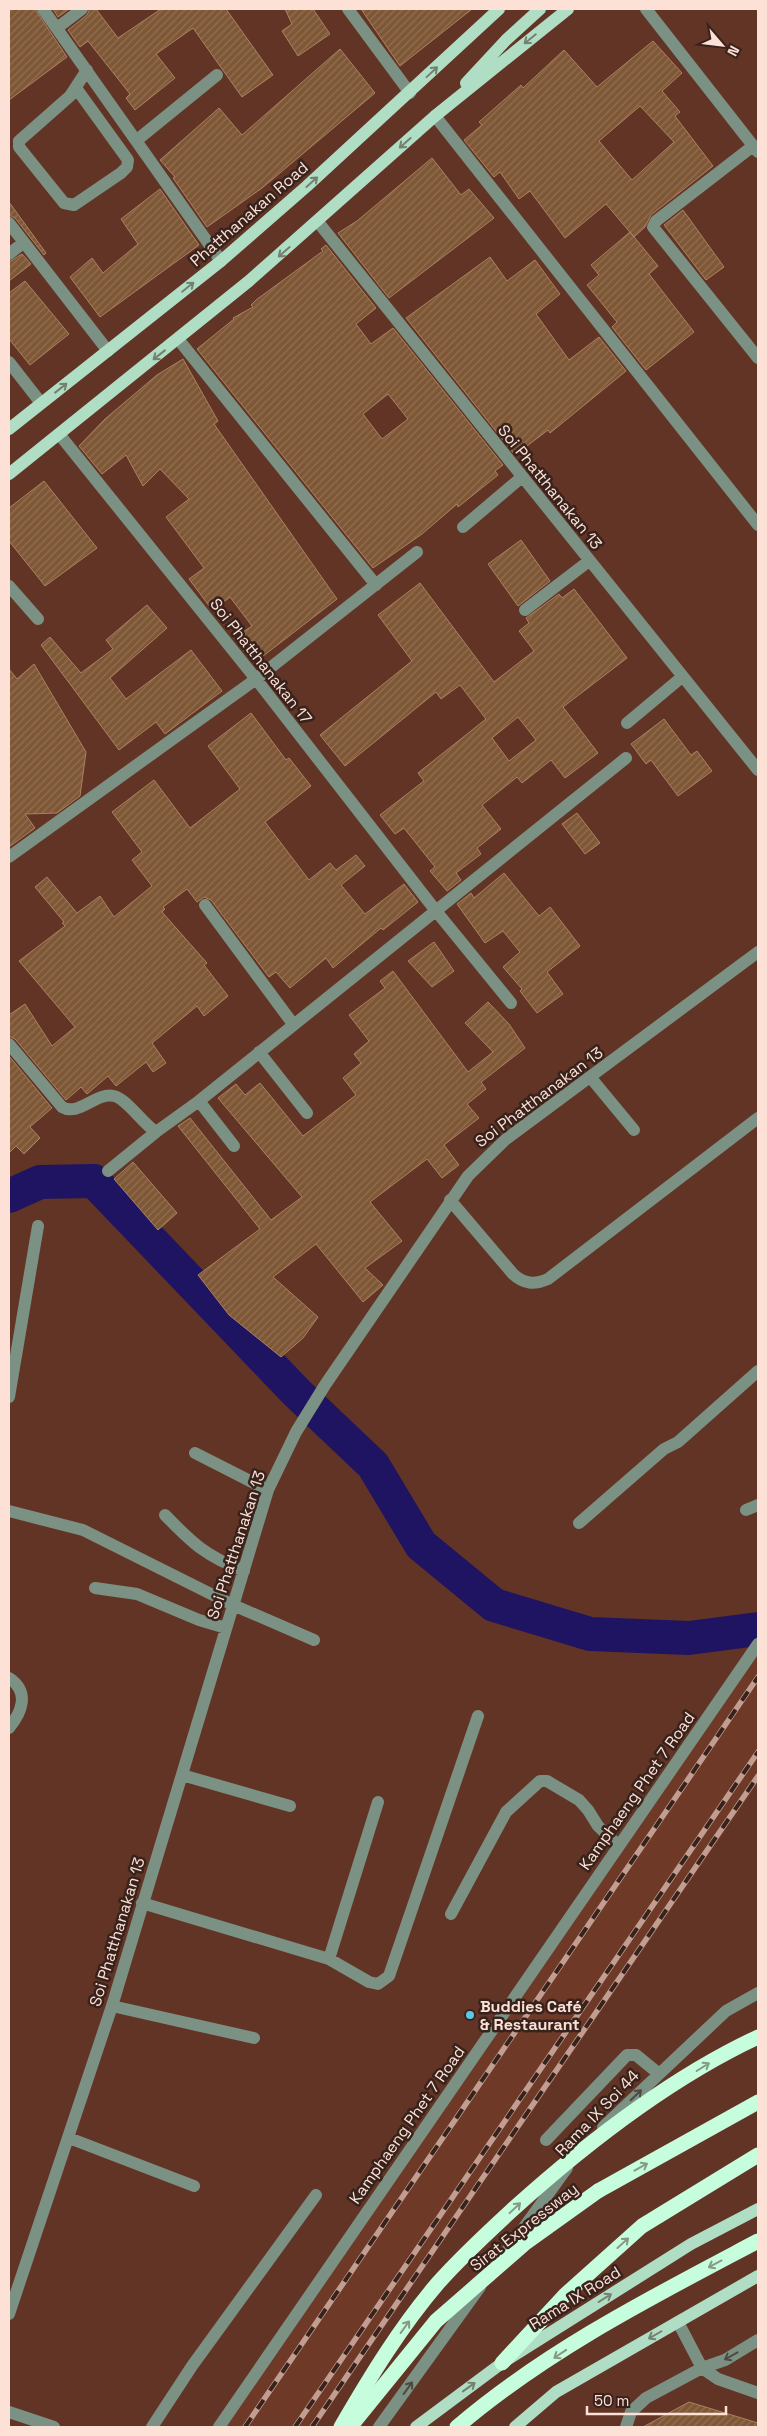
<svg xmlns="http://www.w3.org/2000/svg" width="767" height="2436" viewBox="0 0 767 2436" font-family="'Space Grotesk',sans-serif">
  <defs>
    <pattern id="building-hatch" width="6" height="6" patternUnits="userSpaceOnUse" patternTransform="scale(1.25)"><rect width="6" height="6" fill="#7e5736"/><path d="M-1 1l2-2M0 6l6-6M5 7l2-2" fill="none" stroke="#916f52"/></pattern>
  </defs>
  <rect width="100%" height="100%" fill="#623425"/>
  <path fill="#6e3926" d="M758,1648V1783L316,2427H219Z"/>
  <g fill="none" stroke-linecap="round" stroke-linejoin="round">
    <path stroke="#1f1461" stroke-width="34" d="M9,1196L40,1182L94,1181L296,1392L373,1465L421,1545L494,1605L590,1634L689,1638L758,1629"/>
  </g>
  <path fill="url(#building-hatch)" stroke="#ac8260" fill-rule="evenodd" d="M9,9H35L67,57L9,100Z
    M53,9H69L58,17Z
    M90,9H96L118,38L161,9H226L273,75L242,97L193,28L156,54L175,78L135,110L126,98L130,94L88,41L80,47L68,30L87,15Z
    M285,9H313L330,34L298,56L282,31L292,24Z
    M361,9H472L400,66Z
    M653,41L682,73L662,91L680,112L675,116L713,166L651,215L645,227L634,237L606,204L565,238L530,191L519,199L500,172L494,177L464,140L482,125L479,122L521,85L523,88L564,50L597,87ZM640,106L674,142L632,180L599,141Z
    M340,49L375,93L262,188L207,227L173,178L175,177L160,160L219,108L242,135Z
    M432,158L461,195L469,189L494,218L389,298L338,233L357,221Z
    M160,189L199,245L100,317L70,277L92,258L103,273L138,244L121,219Z
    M9,202L46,253L44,255L15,218L9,215Z
    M683,210L724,267L706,280L664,225Z
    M630,232L658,266L649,274L694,332L646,370L612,327L617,322L587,285L599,275L591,265Z
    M326,245L376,308L356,324L371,344L393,328L503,465L495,471L498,475L458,507L457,504L422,534L373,568L197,349L234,319L233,318L253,307L251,305L256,300L323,251L321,249ZM388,394L408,419L382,439L363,414Z
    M22,254L31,264L9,281V262Z
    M490,257L507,281L535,260L560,294L536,314L569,360L599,337L626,371L550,433L548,430L515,455L406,318Z
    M25,281L69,334L30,365L9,339V293Z
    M183,359L218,421L214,424L337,599L254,663L234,638L252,626L230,597L213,611L189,579L204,568L166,517L189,499L160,469L143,486L126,455L102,474L79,446L105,419L157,375Z
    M44,481L97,548L45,586L9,541V508Z
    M521,540L550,581L518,606L488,564Z
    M420,583L494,682L534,651L519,631L529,623L526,618L559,594L562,598L574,589L627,658L563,707L598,753L565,778L551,760L522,783L517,777L482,805L501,829L477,848L481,854L456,873L461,880L447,891L430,871L435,867L404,828L395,834L380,815L424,781L418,773L486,719L460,685L441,699L436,692L345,766L320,735L412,661L378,615ZM518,717L536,740L509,761L492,738Z
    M147,605L167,628L110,678L126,699L191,650L222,691L165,734L156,722L119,750L41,645L50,637L81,673L113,649L106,640Z
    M34,664L86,752L80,796L57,813L25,814L35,828L9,847V669L17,679Z
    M251,713L286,760L289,758L311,786L265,822L309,880L330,863L336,870L356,855L365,866L341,885L365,914L404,884L418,902L383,930L381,928L333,968L326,958L290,988L276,972L269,977L211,900L204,897L197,902L187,889L163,907L165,909L162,912L207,963L204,965L228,996L204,1016L197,1006L152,1043L166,1063L153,1072L146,1062L116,1086L108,1076L87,1094L81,1087L66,1100L15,1039L9,1036V1015L25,1004L52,1046L75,1027L19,961L65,926L62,923L64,922L35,887L47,877L77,913L100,896L114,917L152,886L132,860L142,852L112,812L154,780L190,828L240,789L208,746Z
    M664,719L691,755L697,751L712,771L678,796L651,760L646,764L631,744Z
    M577,813L600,843L585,854L562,824Z
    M504,873L539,916L550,907L580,946L547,972L563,994L537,1013L520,991L522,989L503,967L520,952L503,931L485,943L457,904L471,893L474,898Z
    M434,942L454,971L432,987L408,961Z
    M393,971L468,1072L493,1052L465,1023L488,1002L509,1024L525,1048L481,1082L486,1089L467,1104L479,1118L444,1145L459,1165L442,1178L427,1159L370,1202L402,1241L365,1268L383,1285L363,1302L316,1244L273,1277L318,1317L303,1338L281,1357L229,1315L198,1275L260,1229L178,1126L190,1118L271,1220L302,1197L218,1098L236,1084L245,1095L260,1083L303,1136L356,1095L343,1078L361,1063L354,1054L369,1041L349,1015L385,988L380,981Z
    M9,1056L52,1108L30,1127L40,1138L24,1154L16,1146L9,1153Z
    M133,1162L177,1213L158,1230L114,1179Z
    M689,2402L758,2423V2427H643Z"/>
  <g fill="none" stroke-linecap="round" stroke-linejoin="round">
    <path stroke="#7b9184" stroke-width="12" d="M43,9L221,261
      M348,9L410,93
      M646,9L758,152
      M57,28L82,9
      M76,88L128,160L127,167L121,173L74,205L64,203L19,147V141L70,96L87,70
      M435,116L758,525
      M137,140L217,75
      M753,146L656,221L653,227L758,358
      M318,222L758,770
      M9,223L108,351
      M9,254L23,243
      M178,339L376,585
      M9,362L41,403
      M59,434L256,679L436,911L511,1003
      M463,527L522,477
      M9,586L38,619
      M525,610L589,561
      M627,723L682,677
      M9,857L256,679L417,552
      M205,905L293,1024
      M9,1044L62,1107C79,1117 95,1092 114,1096C127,1099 143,1124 156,1132L199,1101L626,758
      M259,1052L307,1113
      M591,1078L634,1130
      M199,1101L234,1146
      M108,1171L156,1132
      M450,1200L513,1274C524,1284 534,1285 548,1279L758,1118
      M9,1397L38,1226
      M195,1453L268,1490
      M746,1510L758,1505
      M9,1511L83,1530L233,1605L314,1640
      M165,1515C193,1544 206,1556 244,1571
      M579,1523L664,1449L678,1442L758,1371
      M95,1588L137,1594L199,1620L226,1628
      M9,1678C30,1692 22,1712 9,1728
      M182,1775L290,1806
      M142,1903L329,1959L378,1802
      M451,1914L506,1812L540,1781H547L579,1800L588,1810L598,1826L619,1846
      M329,1959L369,1982L378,1984L389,1976L478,1716
      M112,2006L254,2038
      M603,2127L726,2011L758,1993
      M69,2138L194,2186
      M546,2140L627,2055H636L658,2073
      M501,2259L567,2168
      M9,2314L112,2006L268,1490L296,1432L325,1385L468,1176L505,1140L758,952
      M702,2368L725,2360L758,2340
      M702,2368L718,2379L758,2393
      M9,2412L54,2427
      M152,2427L192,2366L316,2195
      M219,2427L758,1644
      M379,2427L480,2287
      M626,2427L631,2412L646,2398L702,2368L678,2322"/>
    <path stroke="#b0dec4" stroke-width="12" d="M466,83L506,40L540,9
      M9,429L221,261L307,186L499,9
      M9,474L249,281L435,116L568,9
      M416,2427L502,2363L691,2244L758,2209
      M515,2427L556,2392L758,2276"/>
    <path stroke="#c5fddd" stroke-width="15" d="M598,2191L758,2102
      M502,2363L565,2295L642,2226L758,2155
      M341,2427C370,2377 401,2326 438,2283C461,2257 486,2234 511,2211C585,2144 668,2079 758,2037
      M457,2427C547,2350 654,2296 758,2241"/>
    <g stroke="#c29e92" stroke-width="5.5">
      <path id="rail" d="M245,2427L758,1677
        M295,2427L758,1752
        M312,2427L758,1776"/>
    </g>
    <use href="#rail" stroke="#38231c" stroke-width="4" stroke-dasharray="11" stroke-linecap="butt"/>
    <path stroke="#c5fddd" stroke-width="15" d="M350,2427L436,2321L524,2244L598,2191"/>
  </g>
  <defs><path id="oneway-shaft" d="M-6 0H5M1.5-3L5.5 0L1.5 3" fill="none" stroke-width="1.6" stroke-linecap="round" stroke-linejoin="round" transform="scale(1.25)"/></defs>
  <g stroke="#748070">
    <use href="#oneway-shaft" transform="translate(530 39) rotate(141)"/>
    <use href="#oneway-shaft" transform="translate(432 72) rotate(-43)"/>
    <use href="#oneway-shaft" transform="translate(405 143) rotate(138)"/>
    <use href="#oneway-shaft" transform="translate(312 182) rotate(-42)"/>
    <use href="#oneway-shaft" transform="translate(284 252) rotate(139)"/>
    <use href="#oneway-shaft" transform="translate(188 287) rotate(-39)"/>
    <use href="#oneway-shaft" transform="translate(159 355) rotate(142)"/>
    <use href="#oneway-shaft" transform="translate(61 388) rotate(-38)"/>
    <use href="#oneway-shaft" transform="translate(605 2298) rotate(-32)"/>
    <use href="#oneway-shaft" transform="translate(655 2335) rotate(150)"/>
    <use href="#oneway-shaft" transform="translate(469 2387) rotate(-36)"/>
  </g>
  <g stroke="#869b86">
    <use href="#oneway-shaft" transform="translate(703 2067) rotate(-32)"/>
    <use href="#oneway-shaft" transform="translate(641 2167) rotate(-29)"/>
    <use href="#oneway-shaft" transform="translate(515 2208) rotate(-43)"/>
    <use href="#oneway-shaft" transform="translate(623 2243) rotate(-42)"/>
    <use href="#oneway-shaft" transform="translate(715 2264) rotate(152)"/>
    <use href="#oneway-shaft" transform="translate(405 2327) rotate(-54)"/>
    <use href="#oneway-shaft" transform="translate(560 2354) rotate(146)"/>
  </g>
  <g stroke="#4f4a40">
    <use href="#oneway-shaft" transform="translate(636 2095) rotate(-44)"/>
    <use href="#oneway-shaft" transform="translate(731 2356) rotate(151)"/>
    <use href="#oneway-shaft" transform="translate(408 2388) rotate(-54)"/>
  </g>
  <circle fill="#5bc8e7" stroke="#38231c" stroke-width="2" cx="470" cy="2015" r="5"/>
  <g text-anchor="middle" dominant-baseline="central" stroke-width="5" stroke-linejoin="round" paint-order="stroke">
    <g font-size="16" fill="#fde0d6" stroke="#38231c">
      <text transform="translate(249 214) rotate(-41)">Phatthanakan Road</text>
      <text transform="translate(550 487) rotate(51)">Soi Phatthanakan 13</text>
      <text transform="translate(261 661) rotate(52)">Soi Phatthanakan 17</text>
      <text transform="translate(539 1097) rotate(-37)">Soi Phatthanakan 13</text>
      <text transform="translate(236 1545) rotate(-72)">Soi Phatthanakan 13</text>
      <text transform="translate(637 1791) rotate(-55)">Kamphaeng Phet 7 Road</text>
      <text transform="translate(117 1932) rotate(-73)">Soi Phatthanakan 13</text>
      <text transform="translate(597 2113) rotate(-46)">Rama IX Soi 44</text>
      <text transform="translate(407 2125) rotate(-55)">Kamphaeng Phet 7 Road</text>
      <text transform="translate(524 2227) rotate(-38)">Sirat Expressway</text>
      <text transform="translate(575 2298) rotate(-32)">Rama IX Road</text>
    </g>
    <g font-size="16" font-weight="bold" fill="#fde0d6" stroke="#38231c" text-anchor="start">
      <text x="480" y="2006">Buddies Café<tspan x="480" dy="18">&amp; Restaurant</tspan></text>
    </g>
  </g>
  <rect width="767" height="2436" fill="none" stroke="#fde0d6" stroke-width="20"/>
  <g transform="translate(722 45) rotate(118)" stroke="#38231c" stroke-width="4" paint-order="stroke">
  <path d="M0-4L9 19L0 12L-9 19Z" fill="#fde0d6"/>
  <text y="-8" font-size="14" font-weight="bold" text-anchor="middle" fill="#fde0d6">N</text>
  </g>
  <path d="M587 2406v8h139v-8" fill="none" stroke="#fde0d6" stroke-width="2.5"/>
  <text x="594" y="2406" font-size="15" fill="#fde0d6" stroke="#38231c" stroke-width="4" paint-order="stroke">50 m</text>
</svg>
